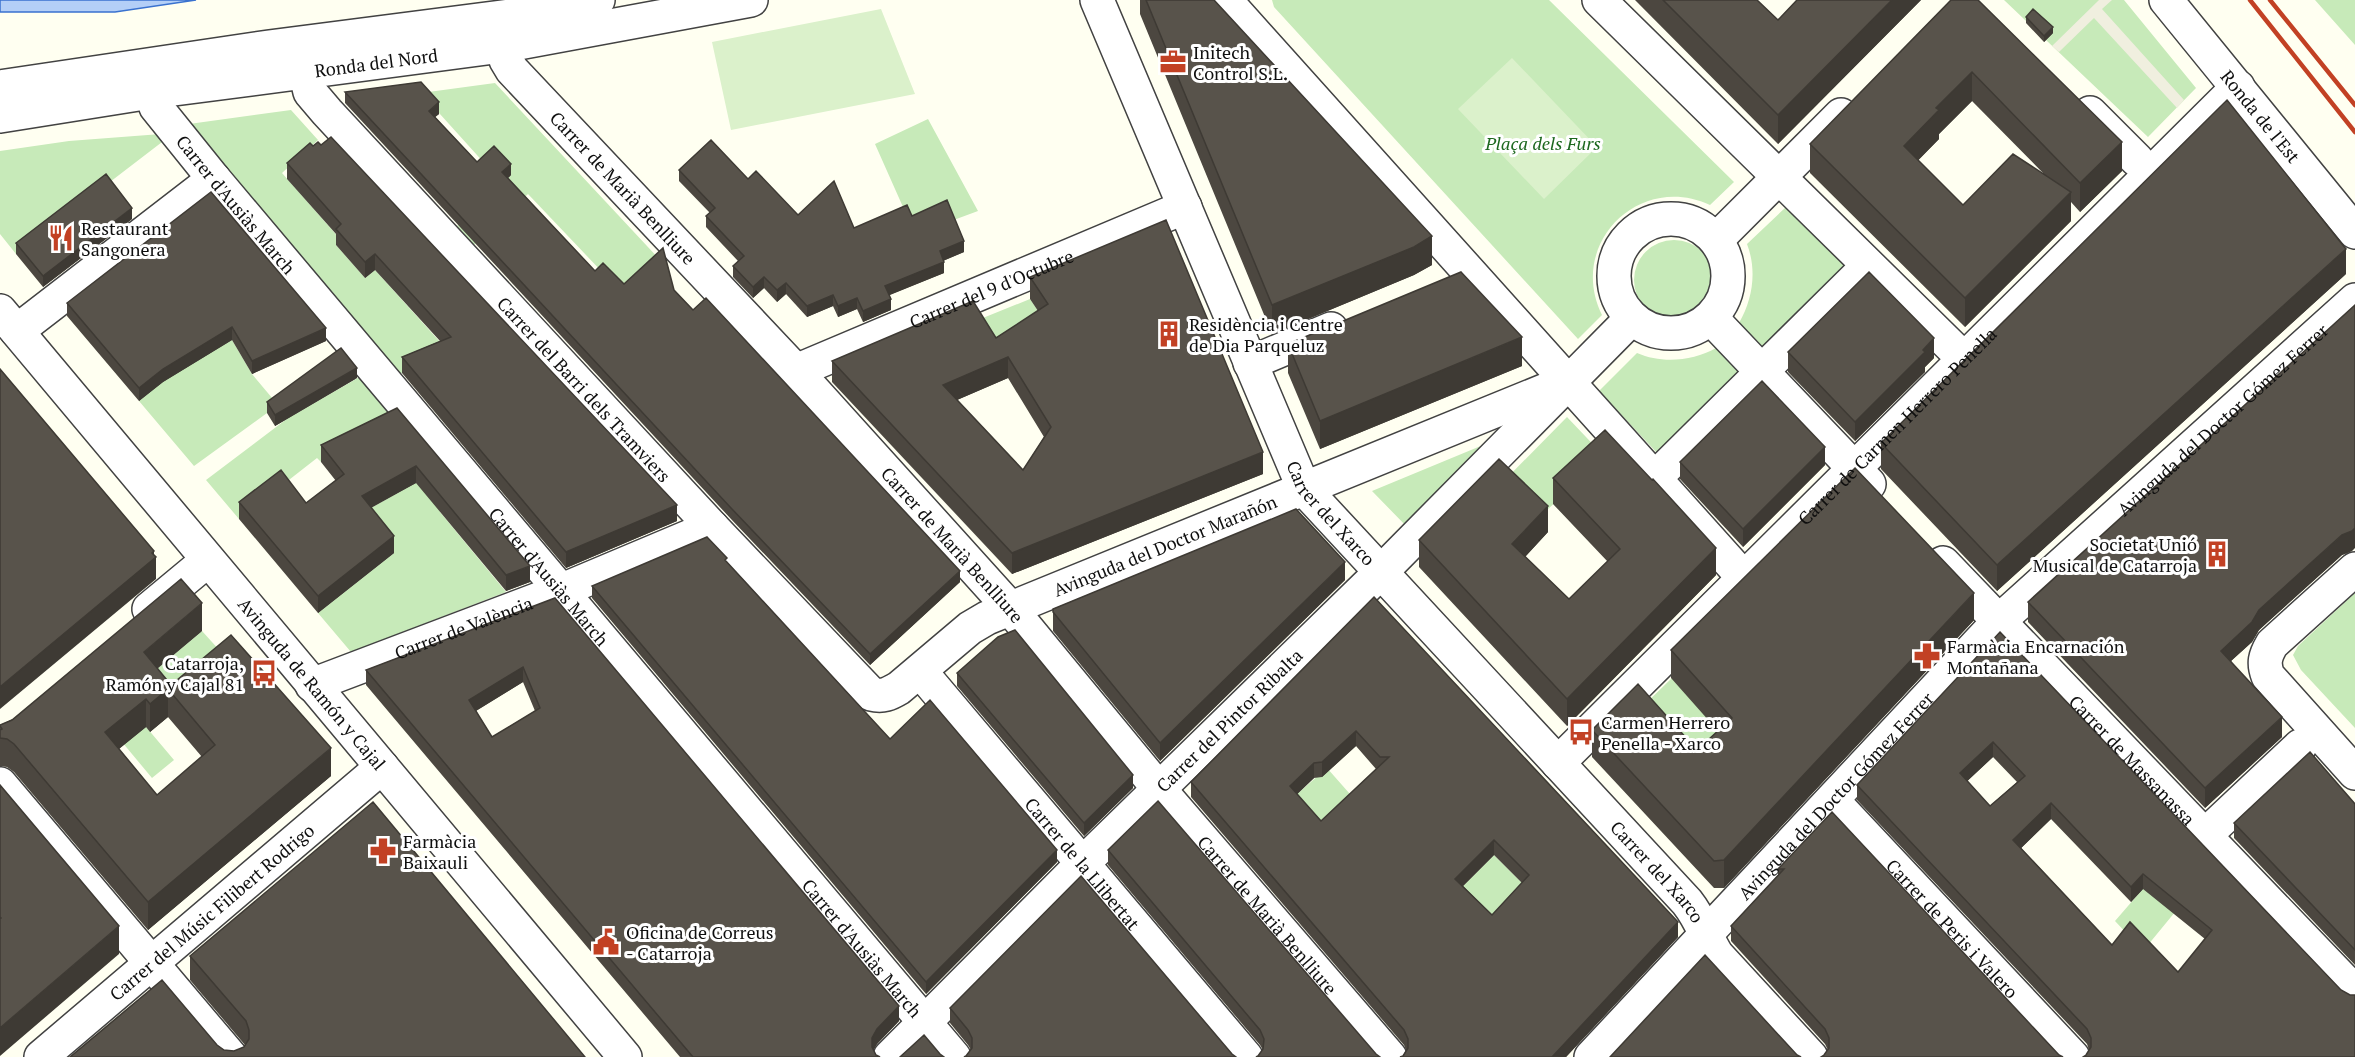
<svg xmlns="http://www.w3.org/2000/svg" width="2355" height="1057" viewBox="0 0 2355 1057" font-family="'PT Serif',serif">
  <rect width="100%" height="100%" fill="#fffff1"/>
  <path fill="#c7eab9" d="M1272,0H1549L1734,182L1710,205C1639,172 1567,244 1602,315L1578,339L1274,7Z
    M2004,0H2124L2196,88L2148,137Z
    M2315,0H2355V45Z
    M495,83L661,261L624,295L528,194L474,245L457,226L511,175L486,165L421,93Z
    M291,110L318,140L282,173L341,240L336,245L365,278L375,270L450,353L399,374L189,124Z
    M928,119L978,211L951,221L907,216L875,144Z
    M161,134L166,139L16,254L0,234V151L69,141Z
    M1786,207L1848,269L1765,350L1739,323C1753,299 1757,270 1747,244Z
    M1634 280a40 40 0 1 1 80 0a40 40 0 1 1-80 0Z
    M1030,299L1048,326L996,359L973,322Z
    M232,340L252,374L278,405L194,466L139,401L168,377Z
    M1716,348L1742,374L1659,455L1599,391L1637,353C1662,364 1693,361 1716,348Z
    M363,375L403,422L321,462L317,458L239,519L206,480L288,418Z
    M1567,417L1605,457L1536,520L1499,486Z
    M1500,438L1410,530L1372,491Z
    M442,468L440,512L506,592L351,652L318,613L394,553L362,513Z
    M2355,593V728L2301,670L2293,655L2298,646Z
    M202,631L231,663L171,713L144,680Z
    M98,670L174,760L152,778L77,688Z
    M1672,678L1732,746L1697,778L1638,711Z
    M1327,768L1357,802L1321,836L1289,801Z
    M2186,839L2212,867L2143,951L2115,921Z
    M1494,855L1529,890L1492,930L1455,894Z"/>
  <path fill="#dbf1cb" d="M881,9L915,94L731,130L712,42Z
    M1512,58L1597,147L1544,199L1458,109Z"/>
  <path fill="#f0efdf" d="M2099,0H2112L2102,9L2184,100L2177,108L2094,18L2059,52L2052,46Z"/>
  <path fill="#b4cff7" stroke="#3a72cf" stroke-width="1.5" d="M0,0H196L115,12H0Z"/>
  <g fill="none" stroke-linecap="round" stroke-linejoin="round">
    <g stroke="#424242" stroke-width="36">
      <g id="minor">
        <path id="s1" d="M1097,0L1304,489L1687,902C1702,921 1705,936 1717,955L1811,1057"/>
        <path d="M1225,0L1744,578"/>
        <path d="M1599,0L1964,359"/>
        <path id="s2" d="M2166,0L2355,232"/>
        <path id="s3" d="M502,46L506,60L512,70L796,371L1010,608L1159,789L1390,1057"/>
        <path id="s4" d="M305,71L310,92L327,112L712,527L871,694C883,697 889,694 899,688L970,628L987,618L1568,381"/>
        <path d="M0,87L269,47L518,15L598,0"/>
        <path id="s5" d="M151,92L156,107L214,179L954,1057"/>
        <path d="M2090,113L2137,160"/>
        <path id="s6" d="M0,116L151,92L502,46L751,0"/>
        <circle cx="1671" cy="276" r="57"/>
        <path d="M1716,240L1841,115"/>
        <path id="s7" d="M0,311L625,1057"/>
        <path d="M1711,318L1869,484"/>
        <path d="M17,331L214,179"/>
        <path d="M1250,363L1331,329"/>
        <path d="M1770,363L1859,275"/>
        <path id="s8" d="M796,371L1185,207"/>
        <path d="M1665,468L1753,381"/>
        <path id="s9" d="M1943,563L2355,992"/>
        <path d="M2355,569L2272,644C2265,656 2263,663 2268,676L2355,773"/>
        <path d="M149,609L208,560"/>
        <path id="s10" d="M920,671L1246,1057"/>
        <path id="s11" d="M312,685L560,591L712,527"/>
        <path id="s12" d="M1558,763L2238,87"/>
        <path d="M0,784L231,1057"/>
        <path id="s13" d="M1832,800L2073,1057"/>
        <path d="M2215,826L2300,746"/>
        <path id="s14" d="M41,1057L382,767"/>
        <path id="s15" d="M890,1057L1083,863L1380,573L1632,318"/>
        <path id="s16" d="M1591,1057L1999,621L2355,300"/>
      </g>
    </g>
    <use href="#minor" stroke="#fff" stroke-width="33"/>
    <path stroke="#c24124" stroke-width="4.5" d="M2250,0L2355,132
      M2270,0L2355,105"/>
  </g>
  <path fill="#4c4740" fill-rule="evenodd" d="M1140,0H1214L1432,265L1414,275L1272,334L1140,14Z
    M1635,0H1757L1778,20L1797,0H1921L1778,144Z
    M1951,0L2122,171L2080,212L2071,202V221L1965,327L1810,173V144ZM1972,101L2043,173L1963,205L1918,160L1939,139V134Z
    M2026,17L2053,33L2044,42L2026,23Z
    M345,92L439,114L435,117L477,162L511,175L508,178L595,271L624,284L674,290L693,310L960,582L870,665L731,519L345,103Z
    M287,163L677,521L566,568L402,373V357L440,341L375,270L365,278L336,245V234L287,179Z
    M679,170L748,179L798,215L854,228L912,216L964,252L943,261L944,273L889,295L891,310L863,322L857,309L838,317L833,306L807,317L786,294L777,302L764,288L753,298L733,277V266L738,261L706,227V216L710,213L679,181Z
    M132,219L43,287L16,254V243Z
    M2346,274L1997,591L1881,469V443Z
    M1030,277L1263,474L1012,574L832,382V361L996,338L1038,311L1030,299ZM1008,378L1044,437L1023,470L957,400Z
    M67,303L326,341L252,374L232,340L163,382L139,401L67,316Z
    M1288,344L1522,366L1320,449L1288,373Z
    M1788,352L1934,358L1925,367V372L1855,441L1788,372Z
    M357,378L275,426L267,413V402Z
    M397,408L530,582L506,591L416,483L371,507L394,553L318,613L239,519V502L306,503L336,481L321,462V445Z
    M1680,462L1825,465L1743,547L1680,479Z
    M1553,478L1716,575L1567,726L1419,567V540L1548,532L1525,557L1569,599L1608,562L1553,504Z
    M2352,551L2342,555L2259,630L2252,642L2231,661L2282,737L2205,808L2028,622V602Z
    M727,562L890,739L1057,862L926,994L592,598V586Z
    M1345,580L1160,761L1053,631V612Z
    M1374,597L1678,937L1566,1057H1400L1403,1056L1406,1050L1404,1045L1191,797V782ZM1356,746L1376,769L1321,821L1297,794L1314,778L1322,777ZM1494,855L1522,883L1492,915L1463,886Z
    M555,598L899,1021L877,1044L873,1050L876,1055L880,1057H680L366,685V670ZM523,682L535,711L492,737L476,711Z
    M1974,620L1724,888H1714L1592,757V730L1697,750L1718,731L1671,678V650Z
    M202,631L157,668L171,685L331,776L148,930L14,772L7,767L0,766V725ZM168,717L202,757L157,795L119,749L146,727L150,732Z
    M2000,632L2341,990L2350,995L2086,1055L2089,1050L2087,1044L1857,800V785ZM1993,757L2017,782L1990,806L1967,781ZM2051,819L2131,902L2143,889L2205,939L2178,972L2112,945L2021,848Z
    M957,673L1133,788L1084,836L957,686Z
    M2355,804V965L2234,838V823Z
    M1832,812L2059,1055H1824L1828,1050L1825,1044L1731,941V926L1778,875V869Z
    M1108,850L1376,1054L1258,1056L1263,1050L1260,1045L1108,865Z
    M190,956L585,1057H70L217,1045L224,1050L234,1051L244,1047L245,1045L190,980Z
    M950,1008L1232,1054L966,1056L971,1050L968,1045L950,1023Z"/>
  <path fill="#3e3a34" d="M1892,0H1921L1778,144V115Z
    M2053,27V33L2044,42V36Z
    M1972,72V101L1939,134V139L1904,175V146L1936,108Z
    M439,102V114L429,122V111Z
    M2122,142V171L2080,212V183Z
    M511,164V175L502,184V172Z
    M2071,192V221L1965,327V298Z
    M132,208V219L43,287V276Z
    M1432,236V265L1414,275L1272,334V305Z
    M964,241V252L940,262V251Z
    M2346,249V274L1997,591V565Z
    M375,254V270L365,278V262Z
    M944,262V273L885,297V286Z
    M764,277V288L753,298V287Z
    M786,283V294L777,302V290Z
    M833,295V306L807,317V306Z
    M857,298V309L838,317V306Z
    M891,299V310L863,322V311Z
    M232,327V340L163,382L139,401V388L163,369Z
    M326,328V341L252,374V361Z
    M1522,337V366L1320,449V421Z
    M1934,338V358L1925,367V372L1855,441V422Z
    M1008,357V378L943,406V385Z
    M357,368V378L275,426V415Z
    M1825,447V465L1743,547V529Z
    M1263,452V474L1012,574V553Z
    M416,466V483L362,513V496Z
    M677,505V521L566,568V552Z
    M1548,506V532L1512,571V544Z
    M2355,528V548L2352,551L2342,555L2259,630L2252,642L2221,670V651L2259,610L2342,535Z
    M394,536V553L318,613V596Z
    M1716,548V575L1567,726V699Z
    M154,551V559L156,557V579L0,709V687Z
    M1345,562V580L1160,761V743Z
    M530,566V582L506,591V575Z
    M960,571V582L870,665V654Z
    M1974,593V620L1724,888V860Z
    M202,603V631L144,680V652Z
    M523,667V682L469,715V700Z
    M168,689V717L150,732V704Z
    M146,699V727L105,760V732Z
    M2282,717V737L2205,808V788Z
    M1356,731V746L1322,777V762Z
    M1993,742V757L1960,788V773Z
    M331,748V776L148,930V902Z
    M1314,763V778L1290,801V786Z
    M1133,775V788L1084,836V823Z
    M2051,803V819L2013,856V840Z
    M1494,840V855L1455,894V879Z
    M1057,850V862L926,994V982Z
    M2143,874V889L2131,902V887Z
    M1678,922V937L1566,1057H1552Z
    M119,926V954L0,1056V1028Z
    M899,1006V1021L877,1044L872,1053V1038L877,1029Z"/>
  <path fill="#58534b" stroke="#3e3a34" stroke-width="1.5" fill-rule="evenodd" d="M1146,0H1214L1432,236L1414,247L1272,305Z
    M1663,0H1757L1778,20L1797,0H1892L1778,115Z
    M1951,0H1978L2122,142L2080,183L1972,72L1936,108L1939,110L1904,146L1963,205L2013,154L2071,192L1965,298L1810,144Z
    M2033,9L2053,27L2044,36L2026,17Z
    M421,82L439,102L429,111L477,162L494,146L511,164L502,172L595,271L603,263L624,284L663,248L674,290L693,310L706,298L960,571L870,654L731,508L345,92Z
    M2227,100L2346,249L1997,565L1881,443Z
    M331,137L677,505L566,552L402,357L451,337L375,254L365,262L336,229L341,224L287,163L310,143L313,146L318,142L321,145Z
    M711,140L748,179L756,171L798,215L834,181L854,228L907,205L912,216L947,200L964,241L940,251L944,262L885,286L891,299L863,311L857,298L838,306L833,295L807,306L786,283L777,290L764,277L753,287L733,266L744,256L706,216L715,208L679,170Z
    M106,174L132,208L43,276L16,243Z
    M211,192L326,328L252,361L232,327L163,369L139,388L67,303Z
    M1166,220L1263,452L1012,553L832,361L973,301L996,338L1048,304L1030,277ZM1008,357L1051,427L1023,470L943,385Z
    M1461,272L1522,337L1320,421L1288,344Z
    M1869,272L1934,338L1923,350L1925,352L1855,422L1788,352Z
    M2355,305V528L2352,531L2342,535L2259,610L2252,622L2221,651L2282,717L2205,788L2028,602Z
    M341,348L357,368L275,415L267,402Z
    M0,369L154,551L152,553L156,557L0,687Z
    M1762,381L1825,447L1743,529L1680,462Z
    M397,408L530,566L506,575L416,466L362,496L394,536L318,596L239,502L281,470L306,503L344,474L321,445Z
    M1605,430L1652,480L1653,479L1716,548L1567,699L1419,540L1499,459L1548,506L1512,544L1569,599L1620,549L1553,478Z
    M1855,468L1974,593L1724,860L1714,861L1592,730L1638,684L1697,750L1732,718L1671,650Z
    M1296,509L1345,562L1160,743L1053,612V609Z
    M707,537L727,558L725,560L890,739L930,700L1057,850L926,982L592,586Z
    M181,579L202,603L144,652L171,685L231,635L331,748L148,902L14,744L7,739L0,738V730L2,729L0,726V725L12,720ZM168,689L215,745L157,795L105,732L146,699L150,704Z
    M1374,597L1678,922L1552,1057H1400L1403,1056L1408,1048V1039L1404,1030L1191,782ZM1356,731L1380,757H1389L1321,821L1290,786L1314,763L1322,762ZM1494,840L1529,875L1492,915L1455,879Z
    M555,598L899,1006L877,1029L872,1038V1047L876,1055L880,1057H693L366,670ZM523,667L540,708L492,737L469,700Z
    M1015,630L1133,775L1084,823L957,673L998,637Z
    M2000,632L2341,990L2350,995H2355V1057H2083L2086,1055L2091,1047V1038L2087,1029L1857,785ZM1993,742L2025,776L1990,806L1960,773ZM2051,803L2131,887L2143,874L2212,930L2178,972L2130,922L2112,945L2013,840Z
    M2310,752L2355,804V950L2234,823Z
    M0,785L119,926L0,1028V919L1,918L0,917Z
    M1158,801L1376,1054L1380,1057H1256L1258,1056L1263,1049L1264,1039L1260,1030L1108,850Z
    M373,802L585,1057H70L162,980L217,1045L224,1050L234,1051L244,1047L249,1039V1030L246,1021L190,956Z
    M1832,812L2059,1055L2063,1057H1821L1824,1055L1829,1048V1038L1825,1029L1731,926L1784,869H1778Z
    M1081,876L1232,1054L1236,1057H964L966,1056L972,1048V1038L968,1030L950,1008Z
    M1705,955L1797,1055L1801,1057H1610Z
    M924,1035L940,1054L944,1057H900Z"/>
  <defs>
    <g id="office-bare" transform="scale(2.07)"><path d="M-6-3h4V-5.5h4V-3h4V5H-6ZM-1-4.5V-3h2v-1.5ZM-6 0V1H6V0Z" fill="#c24124" stroke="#fff" stroke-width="2.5" paint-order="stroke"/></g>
    <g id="restaurant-bare" transform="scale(2.07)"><path d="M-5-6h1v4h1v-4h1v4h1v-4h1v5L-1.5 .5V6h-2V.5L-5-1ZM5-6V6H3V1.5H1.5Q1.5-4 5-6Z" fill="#c24124" stroke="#fff" stroke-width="2.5" paint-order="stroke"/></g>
    <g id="building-bare" transform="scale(2.07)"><path d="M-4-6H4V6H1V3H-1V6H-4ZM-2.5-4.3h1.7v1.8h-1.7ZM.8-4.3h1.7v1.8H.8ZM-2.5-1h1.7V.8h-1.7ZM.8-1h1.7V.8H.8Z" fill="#c24124" stroke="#fff" stroke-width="2.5" paint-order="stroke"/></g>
    <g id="pharmacy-bare" transform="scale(2.07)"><path d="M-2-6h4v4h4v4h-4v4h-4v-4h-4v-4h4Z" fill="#c24124" stroke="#fff" stroke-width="2.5" paint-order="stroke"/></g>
    <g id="bus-bare" transform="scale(2.07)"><path d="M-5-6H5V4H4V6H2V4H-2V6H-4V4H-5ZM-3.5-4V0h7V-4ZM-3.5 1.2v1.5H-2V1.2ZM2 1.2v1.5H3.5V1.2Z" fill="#c24124" stroke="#fff" stroke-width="2.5" paint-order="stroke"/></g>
    <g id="civic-bare" transform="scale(2.07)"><path d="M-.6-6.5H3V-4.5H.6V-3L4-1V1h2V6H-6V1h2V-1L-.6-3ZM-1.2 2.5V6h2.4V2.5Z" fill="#c24124" stroke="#fff" stroke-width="2.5" paint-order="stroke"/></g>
  </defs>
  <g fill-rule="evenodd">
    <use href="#office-bare" x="1173" y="62"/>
    <use href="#restaurant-bare" x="61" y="238"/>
    <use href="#building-bare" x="1169" y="334"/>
    <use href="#building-bare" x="2217" y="554"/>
    <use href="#pharmacy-bare" x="1927" y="656"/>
    <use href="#bus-bare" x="264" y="673"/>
    <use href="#bus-bare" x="1581" y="732"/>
    <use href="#pharmacy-bare" x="383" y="851"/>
    <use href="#civic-bare" x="606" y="942"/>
  </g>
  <g text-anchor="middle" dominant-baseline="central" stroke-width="6" stroke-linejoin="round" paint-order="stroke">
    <g font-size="18" fill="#0f0f0f" stroke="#fff" text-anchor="start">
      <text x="1193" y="52">Initech<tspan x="1193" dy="21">Control S.L.</tspan></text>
      <text x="81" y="228">Restaurant<tspan x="81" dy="21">Sangonera</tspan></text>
      <text x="1189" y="324">Residència i Centre<tspan x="1189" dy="21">de Dia Parqueluz</tspan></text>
      <text x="2197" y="544" text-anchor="end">Societat Unió<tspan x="2197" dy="21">Musical de Catarroja</tspan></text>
      <text x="1947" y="646">Farmàcia Encarnación<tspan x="1947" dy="21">Montañana</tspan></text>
      <text x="244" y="663" text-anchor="end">Catarroja,<tspan x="244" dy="21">Ramón y Cajal 81</tspan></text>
      <text x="1601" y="722">Carmen Herrero<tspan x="1601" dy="21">Penella - Xarco</tspan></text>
      <text x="403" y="841">Farmàcia<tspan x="403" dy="21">Baixauli</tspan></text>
      <text x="626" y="932">Oficina de Correus<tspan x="626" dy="21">- Catarroja</tspan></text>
    </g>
    <g font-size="18" fill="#0f0f0f" stroke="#fff">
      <text stroke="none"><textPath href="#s6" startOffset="380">Ronda del Nord</textPath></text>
      <text stroke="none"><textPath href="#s2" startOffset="150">Ronda de l'Est</textPath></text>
      <text stroke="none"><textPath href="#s3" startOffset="188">Carrer de Marià Benlliure</textPath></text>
      <text stroke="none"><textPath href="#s5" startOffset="142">Carrer d'Ausiàs March</textPath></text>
      <text stroke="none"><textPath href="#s8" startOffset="212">Carrer del 9 d'Octubre</textPath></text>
      <text stroke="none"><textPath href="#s4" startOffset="426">Carrer del Barri dels Tramviers</textPath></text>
      <text stroke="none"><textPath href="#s16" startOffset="898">Avinguda del Doctor Gómez Ferrer</textPath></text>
      <text stroke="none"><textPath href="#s12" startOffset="478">Carrer de Carmen Herrero Penella</textPath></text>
      <text stroke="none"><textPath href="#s1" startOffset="566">Carrer del Xarco</textPath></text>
      <text stroke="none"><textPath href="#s3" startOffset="674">Carrer de Marià Benlliure</textPath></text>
      <text stroke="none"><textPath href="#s4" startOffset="1179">Avinguda del Doctor Marañón</textPath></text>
      <text stroke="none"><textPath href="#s5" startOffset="628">Carrer d'Ausiàs March</textPath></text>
      <text stroke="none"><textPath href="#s11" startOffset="162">Carrer de València</textPath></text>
      <text stroke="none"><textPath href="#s7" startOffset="486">Avinguda de Ramón y Cajal</textPath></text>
      <text stroke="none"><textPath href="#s15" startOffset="478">Carrer del Pintor Ribalta</textPath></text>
      <text stroke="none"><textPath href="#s9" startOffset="273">Carrer de Massanassa</textPath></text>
      <text stroke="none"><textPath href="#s16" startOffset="358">Avinguda del Doctor Gómez Ferrer</textPath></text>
      <text stroke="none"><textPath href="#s10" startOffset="252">Carrer de la Llibertat</textPath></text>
      <text stroke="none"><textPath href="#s1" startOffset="1052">Carrer del Xarco</textPath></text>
      <text stroke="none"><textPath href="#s14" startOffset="224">Carrer del Músic Filibert Rodrigo</textPath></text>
      <text stroke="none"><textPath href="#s3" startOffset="1160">Carrer de Marià Benlliure</textPath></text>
      <text stroke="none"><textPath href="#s13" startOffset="176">Carrer de Peris i Valero</textPath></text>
      <text stroke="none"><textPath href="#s5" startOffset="1114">Carrer d'Ausiàs March</textPath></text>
    </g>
    <g font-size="18" font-style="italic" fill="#1d681f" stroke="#fff">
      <text x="1543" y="143">Plaça dels Furs</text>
    </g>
  </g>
</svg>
